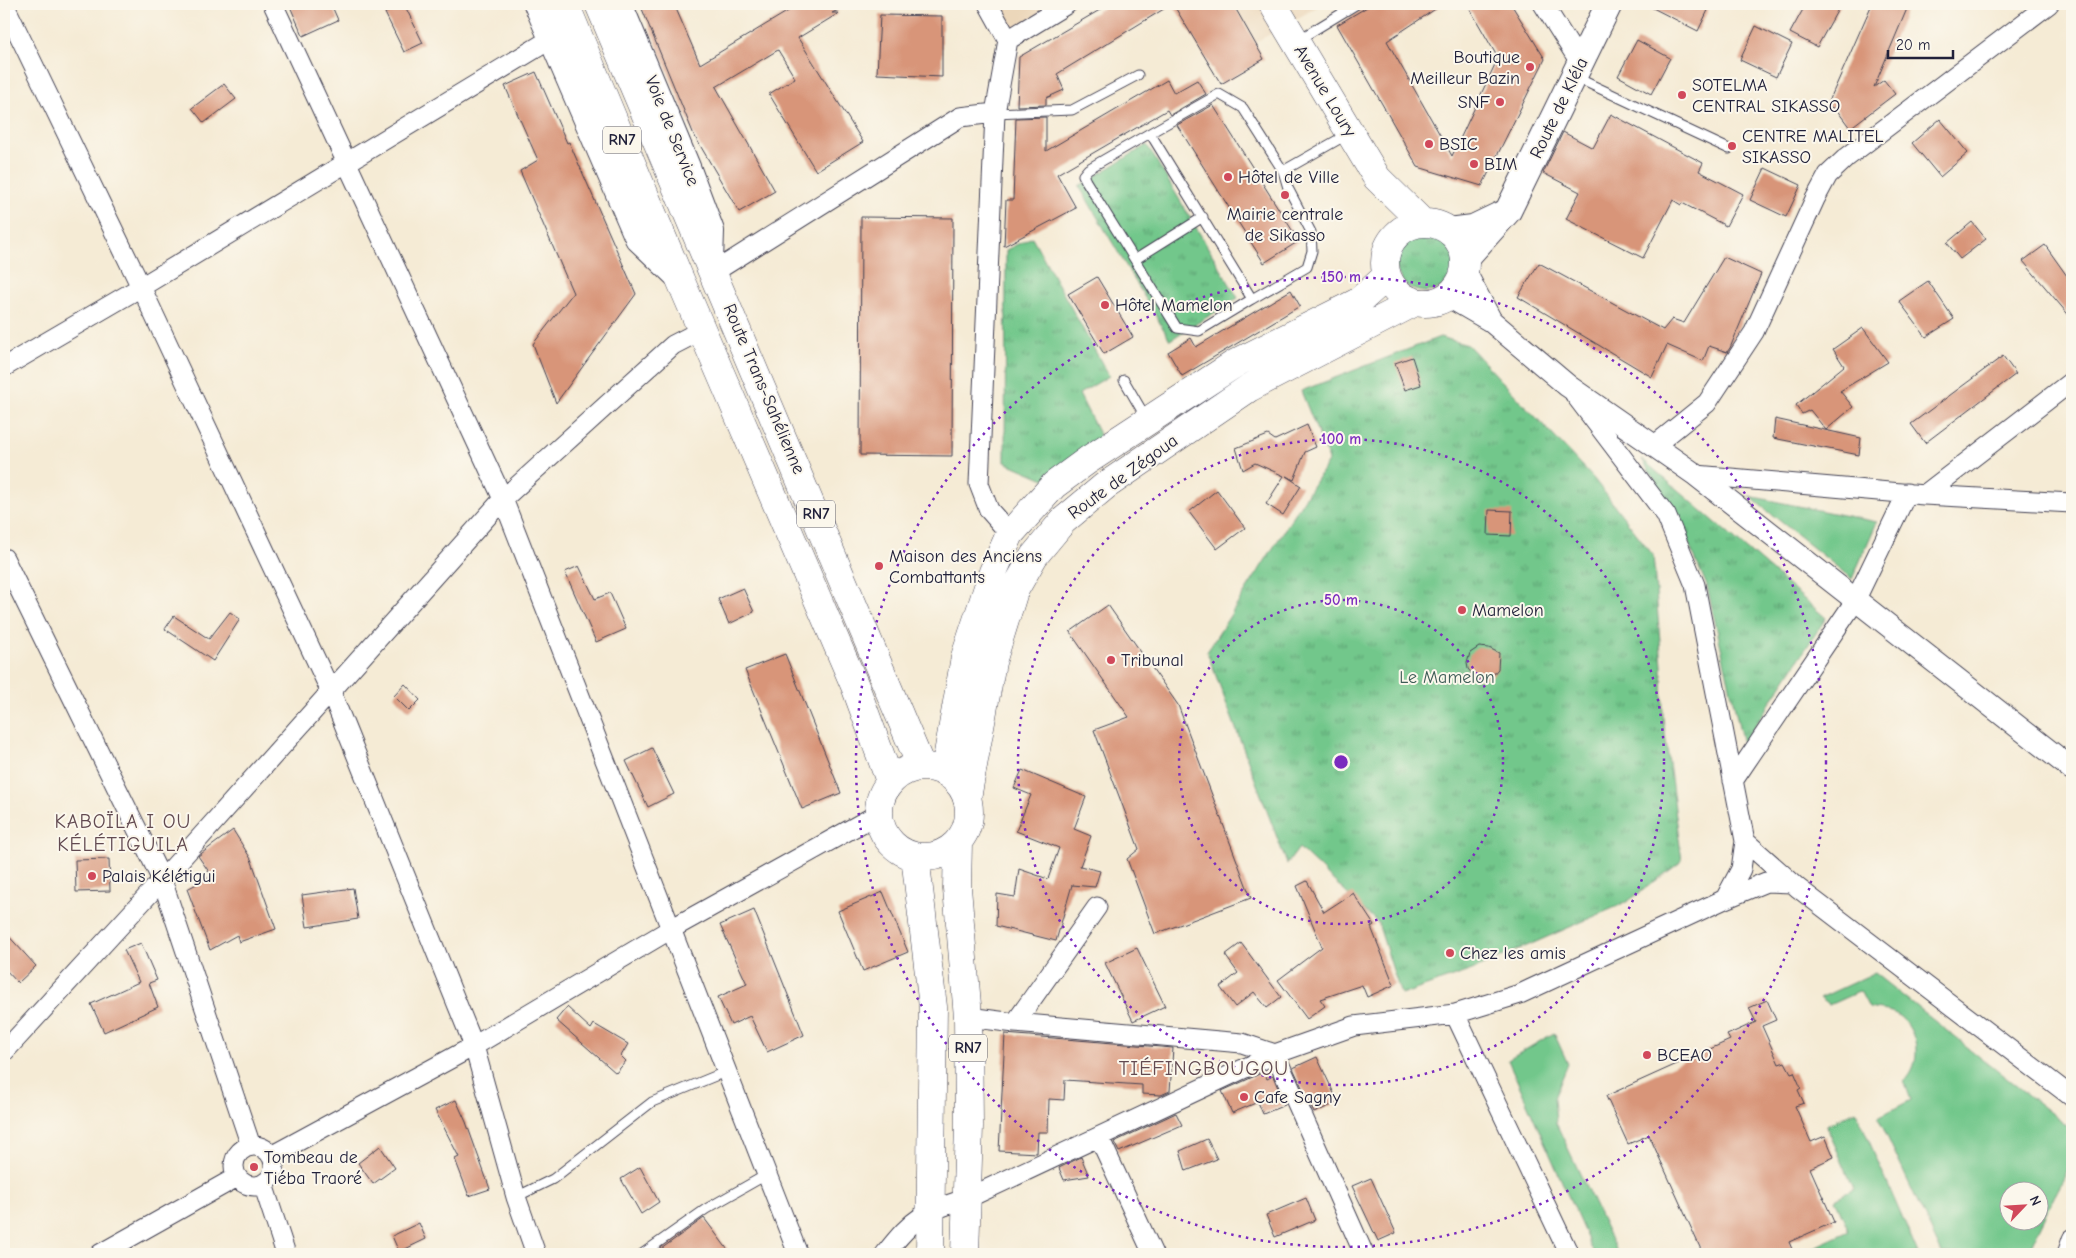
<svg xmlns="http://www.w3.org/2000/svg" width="2076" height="1258" viewBox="0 0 2076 1258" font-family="'Comic Neue',sans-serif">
  <defs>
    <pattern id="grass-tufts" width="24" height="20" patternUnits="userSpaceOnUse" patternTransform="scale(1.25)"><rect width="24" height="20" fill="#72c78b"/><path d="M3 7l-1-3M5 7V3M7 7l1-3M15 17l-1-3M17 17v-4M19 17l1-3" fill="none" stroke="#5da173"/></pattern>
  </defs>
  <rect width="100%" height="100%" fill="#fbf7ec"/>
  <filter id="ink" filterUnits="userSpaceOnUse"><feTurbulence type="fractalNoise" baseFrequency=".02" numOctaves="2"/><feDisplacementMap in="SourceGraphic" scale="10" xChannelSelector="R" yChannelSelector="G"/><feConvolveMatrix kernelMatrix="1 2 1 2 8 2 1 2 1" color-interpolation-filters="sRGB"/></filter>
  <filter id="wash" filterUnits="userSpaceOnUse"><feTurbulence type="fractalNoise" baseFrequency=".0096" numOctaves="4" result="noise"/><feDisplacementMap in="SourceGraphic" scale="20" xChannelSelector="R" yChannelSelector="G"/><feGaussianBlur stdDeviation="1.12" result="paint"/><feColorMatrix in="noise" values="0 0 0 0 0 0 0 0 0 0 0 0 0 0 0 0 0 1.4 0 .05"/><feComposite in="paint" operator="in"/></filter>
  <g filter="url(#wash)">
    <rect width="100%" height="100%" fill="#f5ebd5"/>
    <path fill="#ecd7ba" d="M987,4H1075L1008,40Z
      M1229,4H1322L1253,44Z"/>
    <path fill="url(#grass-tufts)" stroke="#4a7463" d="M1147,145L1238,298L1170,340L1079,186Z
      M1396 263a29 29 0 1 1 58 0a29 29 0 1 1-58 0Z
      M1032,237L1109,376L1079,394L1103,442L1044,479L1005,462L1006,250Z
      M1440,337L1468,345L1594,479L1653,555L1662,666L1663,718L1682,861L1627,902L1472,970L1401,995L1378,923L1299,848L1287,864L1207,652L1329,460L1301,391Z
      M1642,459L1826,618L1743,744L1707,586L1678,519Z"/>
    <path fill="#72c78b" stroke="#4a7463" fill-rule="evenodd" d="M1749,496L1877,522L1852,579Z
      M1874,973L2072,1130V1161L2027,1254H1942L1878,1117L1911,1100L1904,1081C1923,1063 1919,1029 1896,1014C1889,1010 1877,1010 1869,1008L1860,991L1829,1005L1820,998ZM2008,1190H2038V1220H2008Z
      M1554,1033L1568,1064L1554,1098L1556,1123L1618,1254H1594L1508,1060Z
      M1856,1111L1918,1254L1801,1253L1849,1231L1835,1199L1854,1189L1826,1125Z"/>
    <g id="blocks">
      <path fill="#d89579" d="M289,4H331L338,20L303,36Z
        M404,4L423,43L404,52L385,13Z
        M640,4H674L700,64L800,4H850L832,13H839L798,38L863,142L816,171L769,94L795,78L778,50L716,87L775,191L739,212L694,135Z
        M1110,4H1172L1057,74L1064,90L1046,98V105L1017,106L1019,57Z
        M1173,4H1233L1264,59L1221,84Z
        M1372,4H1443L1387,41L1452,156L1498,58L1467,4H1511L1545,59L1482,186L1418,167L1337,25Z
        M1645,4H1711L1698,31Z
        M1806,4H1841L1817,47L1790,33Z
        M1872,4H1909L1874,87L1884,80L1895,94L1850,128L1836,109L1827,106Z
        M880,15L942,16V77L877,74Z
        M1756,26L1792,44L1776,77L1740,60Z
        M1637,40L1670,58L1651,94L1618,76Z
        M536,72L567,143L569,142L636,294L556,403L533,344L573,293L520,171L538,160L505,86Z
        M1167,80L1174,93L1197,80L1206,94L1170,115L1167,110L1057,174L1076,208L1004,246L1006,200H1013L1016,118L1046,117V151Z
        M224,84L236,99L204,123L192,108Z
        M1213,105L1299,241L1264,263L1177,125Z
        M1611,114L1703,163L1699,171L1743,194L1726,226L1682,203L1681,205L1673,200L1643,258L1566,219L1580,192L1543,173L1563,132L1593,148Z
        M1940,119L1968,153L1940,177L1912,143Z
        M1765,168L1801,185L1786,217L1750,200Z
        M861,217L953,218L952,456L860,455Z
        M1972,222L1986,239L1960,259L1947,243Z
        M2045,245L2072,283V319L2023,261Z
        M1724,257L1761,274L1730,348L1727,352L1709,346L1703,361L1667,345L1652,377L1518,297L1539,263L1663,330L1672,319L1684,323Z
        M1097,277L1133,337L1104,354L1068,294Z
        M1928,281L1954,319L1926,337L1899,301Z
        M1291,290L1300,306L1182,376L1168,352L1191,338L1196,347Z
        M1863,328L1888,362L1840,391L1853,407L1826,430L1810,410L1802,414L1796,405L1844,366L1833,349Z
        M2003,356L2016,374L1925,443L1911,424Z
        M1412,357L1421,385L1405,390L1395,363Z
        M1775,419L1861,438L1859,455L1773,438Z
        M1307,425L1316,447L1305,452L1294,480L1286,476L1301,486L1283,515L1266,504L1284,476L1255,463L1243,470L1236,448L1268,435L1275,440Z
        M1217,490L1245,528L1217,549L1189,512Z
        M1489,510L1512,511L1511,536L1488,535Z
        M579,566L595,599L610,593L626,629L596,642L565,572Z
        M743,588L754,612L729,624L718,599Z
        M1108,605L1178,705L1251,898L1155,934L1127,859L1139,849L1094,730L1129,717L1070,632Z
        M230,612L240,619L213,661L165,629L174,616L209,639Z
        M1479,647L1489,648L1499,653L1498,669L1491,677L1480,679L1475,677L1468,669L1467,663L1470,653Z
        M785,654L841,793L802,809L745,670Z
        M405,684L420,700L409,711L394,696Z
        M652,748L674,794L648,807L626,761Z
        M1022,770L1086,797L1074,829L1091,836L1080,866L1100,871L1095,887L1072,885L1056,941L996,926L997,894L1015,897L1019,869L1048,879L1059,848L1016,831L1031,795L1014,788Z
        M233,830L251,859L276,929L239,942L237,935L210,950L187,889L212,876L198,856Z
        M109,859L110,891L76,892L75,860Z
        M1307,881L1324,912L1353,893L1374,925L1371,927L1394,985L1367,997L1362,985L1320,999L1325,1006L1307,1019L1278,980L1322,947L1297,886Z
        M353,888L358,919L307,927L302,895Z
        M883,892L908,952L863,971L838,911Z
        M754,910L804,1035L767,1052L750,1016L731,1025L718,997L747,984L720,925Z
        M4,931L36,966L18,983L4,968Z
        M141,943L157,980L149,983L158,1007L104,1032L91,1004L139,982L124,950Z
        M1241,943L1281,997L1267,1008L1254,992L1235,1007L1220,987L1238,973L1225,955Z
        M1137,948L1165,1006L1133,1021L1105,963Z
        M1767,1000L1776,1020L1762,1026L1779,1064L1785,1062L1791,1073L1794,1072L1801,1088L1798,1090L1804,1103L1795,1106L1811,1142L1825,1136L1834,1157L1810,1168L1834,1222L1789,1242L1794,1254H1703L1649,1135L1628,1144L1606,1096L1730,1040L1727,1035L1756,1022L1749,1008Z
        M567,1007L591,1029L594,1024L628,1044L621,1056L626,1061L616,1073L556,1020Z
        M1005,1034L1173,1048L1170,1091L1161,1095L1142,1094V1085L1065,1080L1064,1100L1049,1099L1048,1132H1038L1037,1153L999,1151Z
        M1317,1057L1338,1102L1314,1113L1293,1068Z
        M1264,1072L1267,1079L1273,1076L1285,1105L1263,1114L1258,1102L1232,1113L1222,1091Z
        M456,1100L466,1122L490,1189L469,1196L455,1159L459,1157L435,1110Z
        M1176,1113L1182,1125L1119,1152L1114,1142Z
        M1207,1139L1217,1159L1186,1171L1180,1151Z
        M380,1146L395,1168L373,1184L358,1163Z
        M1081,1157L1089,1176L1064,1180L1059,1168Z
        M640,1167L659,1202L641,1214L621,1179Z
        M1371,1178L1396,1233L1378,1241L1352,1186Z
        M1306,1198L1315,1220L1275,1237L1266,1215Z
        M704,1218L731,1254H654Z
        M419,1223L426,1239L399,1252L392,1236Z"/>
    </g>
  </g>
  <g filter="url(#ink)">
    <use href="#blocks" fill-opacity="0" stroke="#424052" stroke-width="1"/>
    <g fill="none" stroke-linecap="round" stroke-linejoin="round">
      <g stroke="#424052" stroke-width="11">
        <path id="service" d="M1298,40L1357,4
          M1575,77L1729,149
          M1219,94L1243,108L1283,171L1288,188L1311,232L1312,251L1307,267L1252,299L1150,133Z
          M995,113L1072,110L1138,75
          M1150,133L1088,169L1083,175L1086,181L1177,328L1199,331L1252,299
          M1283,171L1348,134
          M1136,259L1203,217
          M1124,380L1146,418
          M516,1197L553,1179L652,1102L725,1072
          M642,1254L706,1209L766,1175"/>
      </g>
      <g stroke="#424052" stroke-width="21">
        <path id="minor" d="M4,4L141,287L331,692L474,1046L516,1197L536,1254
          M273,4L503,499L798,1254
          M988,4L1008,40L995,113L979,484L989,510L1010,534
          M1543,4L1581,64
          M1008,40L1067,4
          M714,272L960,117L995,113
          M4,367L141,287L551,39
          M1655,445L1707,403L1754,332L1815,199L1828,175L1846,158L2049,4
          M1696,475L1924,495L2072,503
          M1924,495L2072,381
          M4,558L162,880L251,1146
          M1733,781L1855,601L1907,493
          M1745,841L1798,888L2072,1097
          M1725,899L1766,882L1792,883
          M1455,1014L1569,1254
          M968,1017L1015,1023L1242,1043L1275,1054L1364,1254
          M1015,1023L1097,907
          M4,1052L162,880L503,499L673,345L702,330
          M1099,1137L1153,1254
          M234 1166a20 20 0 1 1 40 0a20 20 0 1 1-40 0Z
          M271,1156L474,1046L671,929L878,814
          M263,1184L286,1254
          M100,1254L237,1177
          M885,1254C915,1216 922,1213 968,1198L1275,1054L1354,1026L1455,1014L1520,994L1725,899L1741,869L1745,841L1695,585L1666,515L1575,395
          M2067,1254L2072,1239"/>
      </g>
      <g stroke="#424052" stroke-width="24">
        <path id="tertiary" d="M1464,270L1491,321
          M1448,296L1491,321L1568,386L1696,475L2072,769"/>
      </g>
      <g stroke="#424052" stroke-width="28">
        <path id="secondary" d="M537,4L638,238L679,277
          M619,4L687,167L711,231L710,262
          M1449,231L1473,228L1500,215
          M1465,259L1508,211L1609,4"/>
      </g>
      <g stroke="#424052" stroke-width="29">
        <path id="primary" d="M1273,4L1377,178L1423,223
          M1385 263a40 40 0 1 1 80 0a40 40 0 1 1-80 0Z
          M945,771L965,657L993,572L1010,534L1054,485L1088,460L1236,363L1358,302L1387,276
          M967,798L992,662L1014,591L1034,556L1063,521L1105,486L1249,388L1415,302"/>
      </g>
      <g stroke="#424052" stroke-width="29">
        <path id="trunk" d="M565,4L679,277L855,686L890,781
          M599,4L921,766
          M879 812a45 45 0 1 1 90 0a45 45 0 1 1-90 0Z
          M958,842L957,888L968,1017L969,1126L965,1254
          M915,856L933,1007L930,1254"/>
      </g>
      <use href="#service" stroke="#fff" stroke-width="9"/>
      <use href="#minor" stroke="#fff" stroke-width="19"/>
      <use href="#tertiary" stroke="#fff" stroke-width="22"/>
      <use href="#secondary" stroke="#fff" stroke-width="26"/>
      <use href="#primary" stroke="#fff" stroke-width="28"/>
      <use href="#trunk" stroke="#fff" stroke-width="28"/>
    </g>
  </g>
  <g fill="none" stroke="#7b2cbf" stroke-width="2.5" stroke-dasharray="2.5 5">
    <circle cx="1341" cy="762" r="162"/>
    <circle cx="1341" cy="762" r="323"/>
    <circle cx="1341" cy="762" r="485"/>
  </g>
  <g fill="#d1495b" stroke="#fbf7ec" stroke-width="2">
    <circle cx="1530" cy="67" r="5"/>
    <circle cx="1682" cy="95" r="5"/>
    <circle cx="1500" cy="102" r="5"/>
    <circle cx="1429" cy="144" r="5"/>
    <circle cx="1732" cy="146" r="5"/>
    <circle cx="1474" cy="164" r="5"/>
    <circle cx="1228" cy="177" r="5"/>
    <circle cx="1285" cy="195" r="5"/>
    <circle cx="1105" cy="305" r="5"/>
    <circle cx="879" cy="566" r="5"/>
    <circle cx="1462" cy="610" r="5"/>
    <circle cx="1111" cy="660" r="5"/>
    <circle cx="92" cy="876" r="5"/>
    <circle cx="1450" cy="953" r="5"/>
    <circle cx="1647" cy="1055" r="5"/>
    <circle cx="1244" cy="1097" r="5"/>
    <circle cx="254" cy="1167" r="5"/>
  </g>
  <g text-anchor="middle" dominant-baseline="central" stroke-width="4" stroke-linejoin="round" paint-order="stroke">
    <g fill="#fbf7ec" stroke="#636270" stroke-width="1">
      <rect x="603" y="126.5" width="38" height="27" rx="4"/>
      <rect x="797" y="500.5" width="38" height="27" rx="4"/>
      <rect x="949" y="1034.5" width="38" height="27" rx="4"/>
    </g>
    <g font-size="16" font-weight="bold" fill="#22223b">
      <text x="622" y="140">RN7</text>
      <text x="816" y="514">RN7</text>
      <text x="968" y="1048">RN7</text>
    </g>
    <g font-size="18" fill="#22223b" stroke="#fbf7ec" text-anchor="start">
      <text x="1520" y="57" text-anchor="end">Boutique<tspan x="1520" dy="21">Meilleur Bazin</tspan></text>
      <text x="1692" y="85">SOTELMA<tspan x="1692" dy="21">CENTRAL SIKASSO</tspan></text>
      <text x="1490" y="102" text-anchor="end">SNF</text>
      <text x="1742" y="136">CENTRE MALITEL<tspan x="1742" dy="21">SIKASSO</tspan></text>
      <text x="1439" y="144">BSIC</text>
      <text x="1484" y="164">BIM</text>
      <text x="1238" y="177">Hôtel de Ville</text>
      <text x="1285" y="214" text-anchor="middle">Mairie centrale<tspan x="1285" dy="21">de Sikasso</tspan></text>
      <text x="1115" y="305">Hôtel Mamelon</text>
      <text x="889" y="556">Maison des Anciens<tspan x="889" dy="21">Combattants</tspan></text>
      <text x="1472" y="610">Mamelon</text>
      <text x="1121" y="660">Tribunal</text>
      <text x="102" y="876">Palais Kélétigui</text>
      <text x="1460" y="953">Chez les amis</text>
      <text x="1657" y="1055">BCEAO</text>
      <text x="1254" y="1097">Cafe Sagny</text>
      <text x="264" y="1157">Tombeau de<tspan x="264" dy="21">Tiéba Traoré</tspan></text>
    </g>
    <g font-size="18" fill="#22223b" stroke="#fbf7ec">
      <text transform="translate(1325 91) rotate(59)">Avenue Loury</text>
      <text transform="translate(1559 108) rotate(-64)">Route de Kléla</text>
      <text transform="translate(672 131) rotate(68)">Voie de Service</text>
      <text transform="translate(764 389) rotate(67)">Route Trans-Sahélienne</text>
      <text transform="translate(1123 477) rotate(-36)">Route de Zégoua</text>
    </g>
    <g font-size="18" fill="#3e5c57" stroke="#fbf7ec">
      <text x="1447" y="677">Le Mamelon</text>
    </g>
    <g font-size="20" letter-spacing="1" fill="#624a51" stroke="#fbf7ec">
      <text x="123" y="821">KABOÏLA I OU<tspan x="123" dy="23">KÉLÉTIGUILA</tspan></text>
      <text x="1204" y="1068">TIÉFINGBOUGOU</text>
    </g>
  </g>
  <circle cx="1341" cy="762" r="8" fill="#7b2cbf" stroke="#fbf7ec" stroke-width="2.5"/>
  <g font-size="15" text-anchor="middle" font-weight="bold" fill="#7b2cbf" stroke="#fbf7ec" stroke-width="4" stroke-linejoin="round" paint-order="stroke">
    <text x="1341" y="282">150 m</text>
    <text x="1341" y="444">100 m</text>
    <text x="1341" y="605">50 m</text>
  </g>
  <rect width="2076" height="1258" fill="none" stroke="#fbf7ec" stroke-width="20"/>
  <g transform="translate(2024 1206) rotate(65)"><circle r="24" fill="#fbf7ec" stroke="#a4a2a5"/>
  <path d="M0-4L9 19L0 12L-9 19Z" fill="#d1495b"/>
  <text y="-8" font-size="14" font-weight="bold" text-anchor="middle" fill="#22223b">N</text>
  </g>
  <path d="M1888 50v8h65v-8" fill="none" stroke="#22223b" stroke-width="2.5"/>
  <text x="1896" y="50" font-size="15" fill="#22223b" stroke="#fbf7ec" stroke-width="4" paint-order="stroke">20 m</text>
</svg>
